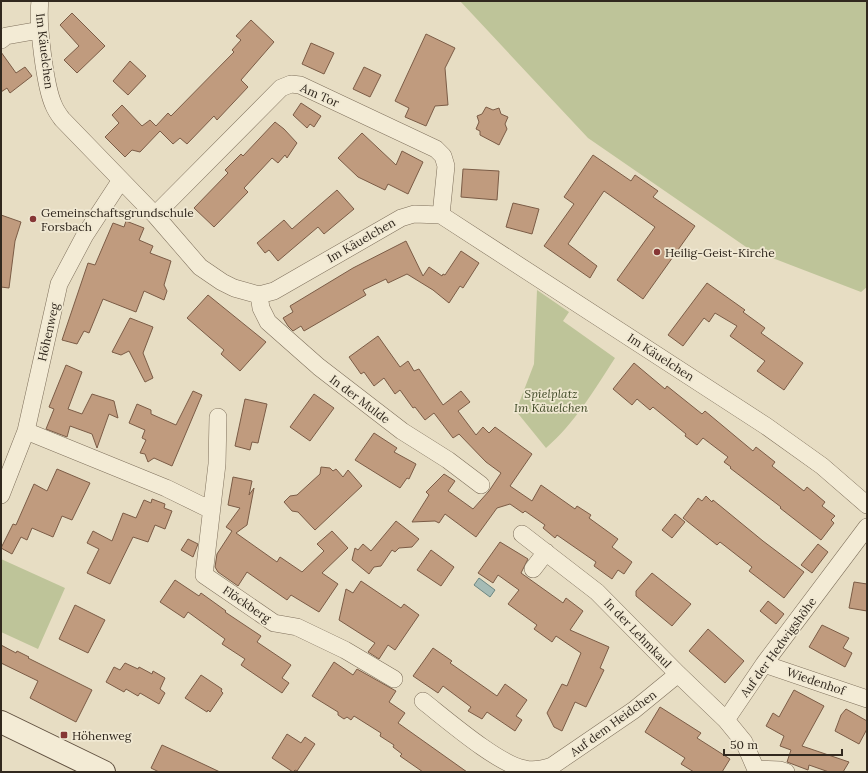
<svg xmlns="http://www.w3.org/2000/svg" width="868" height="773" viewBox="0 0 868 773" font-family="Lora,serif">
  <rect width="100%" height="100%" fill="#e7ddc3"/>
  <path fill="#bec499" d="M460,1H867V287L861,292L749,249L588,138Z
    M537,290L569,312L563,321L615,358C595,389 574,424 546,448L516,411L534,364Z
    M1,559L65,588L38,649L1,632Z"/>
  <path fill="#a5bbb5" stroke="#6d8782" d="M479,578L495,590L490,597L474,585Z"/>
  <path fill="#c09b7e" stroke="#7b5c46" d="M72,13L105,46L77,73L64,60L79,46L60,25Z
    M251,20L274,42L241,80L248,87L217,120L214,116L187,144L180,138L173,144L160,131L140,152L132,150L125,157L105,137L119,123L112,115L122,105L142,126L150,120L156,126L168,113L171,116L234,52L232,50L241,40L236,36Z
    M426,34L455,48L445,68L448,105L435,106L426,126L405,117L409,108L395,101Z
    M311,43L334,53L324,74L302,64Z
    M1,52L16,73L25,67L32,76L10,93L7,88L1,92Z
    M130,61L146,76L128,95L113,81Z
    M364,67L381,75L370,97L353,89Z
    M301,103L321,116L314,127L310,124L307,128L293,115Z
    M486,107L493,110L499,108L501,114L508,117L505,124L507,129L499,145L480,135V131L476,129L479,122L477,116L482,114Z
    M275,122L284,129L297,143L287,158L285,155L278,163L272,158L244,188L248,192L214,227L194,208L228,173L225,170L241,154L243,156Z
    M362,133L396,165L402,151L423,162L408,194L388,184L385,190L358,177L338,158Z
    M593,155L631,181L635,175L658,191L653,197L695,226L643,299L617,280L655,227L604,191L568,244L597,266L590,278L544,246L574,204L564,197Z
    M463,169L499,171L497,200L461,197Z
    M337,190L354,209L324,234L318,227L278,261L269,250L265,253L257,243L284,220L292,229Z
    M513,203L539,209L532,234L506,227Z
    M1,215L21,222L15,241L9,288L1,287Z
    M126,221L144,228L139,240L153,246L150,253L171,261L164,285L167,291L164,300L144,291L136,312L103,299L89,333L84,331L77,344L62,340L88,263L95,265L113,223L124,227Z
    M406,241L423,276L429,267L442,276L443,274L445,275L461,251L479,263L463,288L460,286L449,303L433,290L407,274L388,283L386,279L363,290L366,295L304,331L301,326L293,331L288,326L283,318L293,312L290,306L353,268Z
    M707,283L745,310L743,312L765,328L761,333L803,363L784,390L757,371L765,361L730,336L737,326L715,313L709,322L704,318L683,346L668,335Z
    M208,295L266,342L240,371L221,354L224,350L187,318Z
    M130,318L153,327L143,353L153,378L145,382L129,351L121,355L112,352Z
    M378,336L400,367L408,361L414,371L419,369L443,405L461,391L470,402L458,411L476,435L483,427L489,433L495,427L532,454L510,486L532,501L541,485L575,509L577,506L591,515L589,518L618,539L612,547L632,562L624,574L618,570L612,579L594,566L596,562L557,535L555,538L543,528L545,525L525,511L523,513L510,504L497,508L476,537L445,514L439,523L435,521L412,522L429,495L426,492L444,474L455,481L448,491L473,509L489,491L501,473L486,462L459,434L453,438L434,413L425,420L415,407L413,408L400,390L395,394L384,378L374,386L364,372L361,374L349,357Z
    M634,363L665,389L667,386L702,414L705,411L753,451L756,447L775,462L772,466L804,491L807,487L825,502L822,506L835,516L831,520L834,523L821,540L780,508L781,507L730,468L731,467L724,462L728,457L703,438L697,445L685,436L686,434L653,407L650,410L637,399L632,405L613,389Z
    M66,365L82,372L68,409L82,414L92,394L114,401L118,418L109,414L97,448L92,434L70,426L67,437L46,429L54,409L49,407Z
    M193,391L202,395L172,466L154,458L148,462L145,454L140,453L146,440L142,438L145,430L129,423L137,404L151,410V414L176,425Z
    M314,394L334,408L310,441L290,427Z
    M245,399L267,404L258,443L252,442L250,450L235,446Z
    M374,433L397,448L394,452L416,464L409,479L407,478L400,488L355,460Z
    M321,467L330,468L333,471L336,469L343,477L348,470L362,486L315,530L298,512L292,511L284,502L290,496L297,495L320,474Z
    M57,469L90,483L72,520L62,516L53,537L32,528L27,540L21,537L12,554L1,548L13,524L16,525L34,484L47,491Z
    M233,477L252,481L249,495L254,488L247,525L236,533L277,562L280,557L302,572L324,551L317,544L332,531L348,548L322,573L338,584L319,612L291,595L287,600L247,572L238,586L218,572L215,567L217,554L232,531L226,527L240,508L228,505Z
    M706,496L712,502L713,500L763,541L804,572L784,598L749,571L752,567L720,542L717,545L683,518L698,498L702,501Z
    M152,499L165,504L164,508L172,511L165,529L155,525L148,542L133,537L110,584L87,573L99,549L87,543L93,531L112,541L123,513L136,518L144,500L151,503Z
    M675,514L685,522L672,538L662,530Z
    M396,521L419,539L412,547L399,548L395,552L392,550L381,566L374,567L369,574L352,560L355,548L358,550L363,544L371,551Z
    M188,539L198,544L193,557L181,550Z
    M500,542L528,559L521,573L563,603L566,598L583,611L570,630L609,647L600,668L604,670L586,707L575,702L562,731L554,727L547,713L562,684L567,686L581,653L556,636L552,642L534,629L537,625L508,604L519,590L498,575L493,583L478,573Z
    M818,544L828,552L812,573L801,565Z
    M431,550L454,567L441,586L417,570Z
    M652,573L691,604L672,626L636,596V591Z
    M175,580L199,596L201,593L226,611L225,612L261,636L257,642L291,665L282,678L289,683L282,693L241,665L245,659L222,644L225,639L188,612L184,618L160,602Z
    M361,581L401,608L404,604L419,615L395,650L388,645L379,659L368,652L375,643L339,620L346,589L353,593Z
    M854,582L867,584V611L849,608Z
    M768,601L784,614L776,624L760,611Z
    M75,605L105,620L88,653L59,639Z
    M822,625L849,638L843,648L852,653L845,667L809,647Z
    M708,629L744,661L725,683L689,651Z
    M1,645L16,653L17,651L29,657L28,658L92,690L76,722L30,698L38,681L1,663Z
    M433,648L452,661L450,663L497,696L505,684L527,700L516,716L522,720L515,731L487,712L482,719L468,711L471,707L443,686L438,693L413,676Z
    M334,662L353,675L357,669L396,691L389,702L405,713L398,723L467,772H423L400,756L402,754L393,747L394,745L380,736L381,733L354,716L351,720L347,717L344,719L338,715V712L312,696Z
    M125,663L138,669L139,667L152,674L153,671L165,678L160,689L165,693L159,704L140,693L138,696L126,689L124,692L106,682L114,667L120,670Z
    M201,675L222,689L221,691L223,693L210,712L208,710L207,712L185,698Z
    M794,690L824,706L802,746L849,762L843,772H829L809,765L808,770L787,762L791,750L780,746L784,736L766,726L773,713L779,717Z
    M660,707L701,733L697,738L730,759L722,772H694L681,764L685,758L645,732Z
    M846,709L867,721V729L859,744L835,731L841,715Z
    M287,734L301,743L305,737L315,744L297,771L295,770L293,772L272,758Z
    M162,745L186,756L220,772H159L151,768Z"/>
  <g fill="none" stroke-linecap="round" stroke-linejoin="round">
    <g stroke="#7f705c" stroke-width="18">
      <path id="street" d="M40,1C37,22 45,87 54,106C56,111 59,115 62,119L155,215L200,267L222,282L234,288L259,295L274,291L401,218L414,214L441,215L766,426L822,466L867,505
        M1,40L6,36L40,30
        M155,215L281,88L291,84L300,85L436,149L443,156L446,166L441,215
        M259,295L261,308L268,322L319,367L402,431L448,460L481,485
        M218,417L217,464L204,575L274,623L297,627L345,650L394,679
        M26,431L166,488L211,510
        M1,495L26,431L59,284L85,235L121,180
        M522,534L597,592L678,674L726,720
        M533,569L546,552
        M764,664L867,699
        M423,701C446,719 499,765 525,769C534,771 543,769 552,766L634,710L678,674
        M756,769L780,770L786,772
        M757,772L744,742L726,720L764,664L867,527"/>
    </g>
    <g stroke="#615140" stroke-width="24">
      <path id="secondary" d="M1,722L104,772"/>
    </g>
    <use href="#street" stroke="#f3ebd5" stroke-width="17"/>
    <use href="#secondary" stroke="#f3ebd5" stroke-width="22"/>
  </g>
  <g fill="#863635" stroke="#f0e8d2" stroke-width="1.5">
    <circle cx="33" cy="219" r="4"/>
    <circle cx="657" cy="252" r="4"/>
    <rect x="60" y="731" width="8" height="8" rx="2"/>
  </g>
  <g text-anchor="middle" dominant-baseline="central" stroke-width="3.5" stroke-linejoin="round" paint-order="stroke">
    <g font-size="12" fill="#31281e" stroke="#f0e8d2">
      <text transform="translate(45 51) rotate(83)">Im Käuelchen</text>
      <text transform="translate(320 95) rotate(24)">Am Tor</text>
      <text transform="translate(361 240) rotate(-30)">Im Käuelchen</text>
      <text transform="translate(48 332) rotate(-77)">Höhenweg</text>
      <text transform="translate(661 357) rotate(33)">Im Käuelchen</text>
      <text transform="translate(360 399) rotate(37)">In der Mulde</text>
      <text transform="translate(247 604) rotate(34)">Flöckberg</text>
      <text transform="translate(638 633) rotate(46)">In der Lehmkaul</text>
      <text transform="translate(778 647) rotate(-54)">Auf der Hedwigshöhe</text>
      <text transform="translate(816 681) rotate(19)">Wiedenhof</text>
      <text transform="translate(613 723) rotate(-36)">Auf dem Heidchen</text>
    </g>
    <g font-size="12" fill="#31281e" stroke="#f0e8d2" text-anchor="start">
      <text x="41" y="212">Gemeinschaftsgrundschule<tspan x="41" dy="14">Forsbach</tspan></text>
      <text x="665" y="252">Heilig-Geist-Kirche</text>
      <text x="72" y="735">Höhenweg</text>
    </g>
    <g font-size="12" font-style="italic" fill="#414b28" stroke="#f0e8d2">
      <text x="551" y="393">Spielplatz<tspan x="551" dy="14">Im Käuelchen</tspan></text>
    </g>
  </g>
  <rect width="868" height="773" fill="none" stroke="#31281e" stroke-width="4"/>
  <path d="M724 749v6h118v-6" fill="none" stroke="#31281e" stroke-width="2"/>
  <text x="730" y="749" font-size="12" fill="#31281e" stroke="#f0e8d2" stroke-width="3" paint-order="stroke">50 m</text>
</svg>
